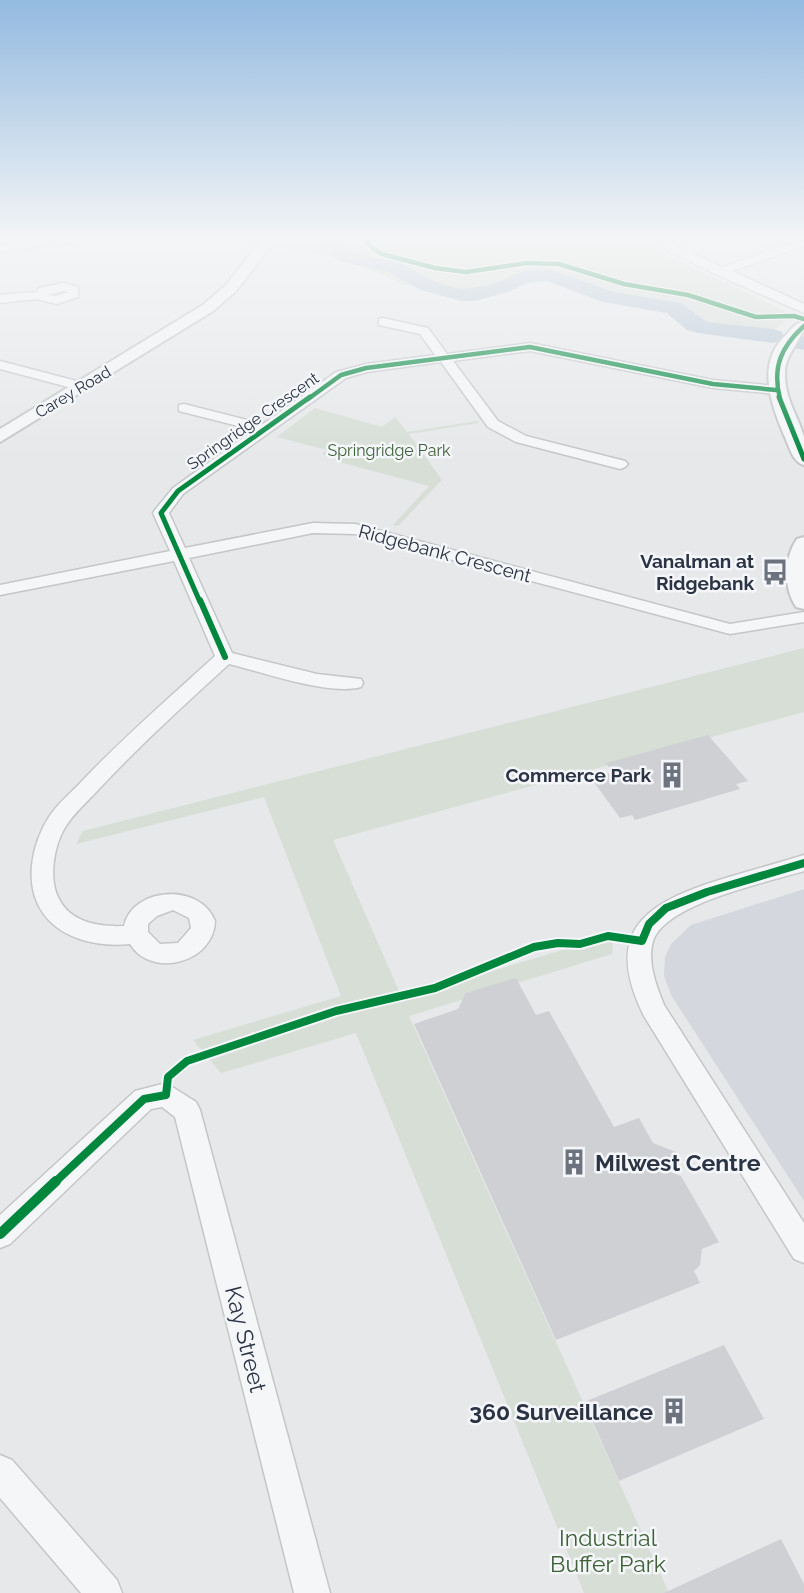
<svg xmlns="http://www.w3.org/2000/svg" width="804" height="1593" viewBox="0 0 804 1593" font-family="Raleway,sans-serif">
  <rect width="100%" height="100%" fill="#e6e8ea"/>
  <path fill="#d4d7dd" d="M804,889V1201L671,995L664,976L665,957L671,944L691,925Z"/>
  <path fill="#d6ded6" d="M289,237H629L793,315L770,333L739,326L704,325L676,308L644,306L595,297L569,290L563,285L542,277H529L511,284L512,292L404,285L353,262L281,246Z
    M315,408L382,427L395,417L407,432L477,421L479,423L409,434L442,480L398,526L393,525L429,486L340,462L342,460L322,454L327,450L277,437Z
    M804,648V712L333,840L402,998L613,935L612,954L409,1016L669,1593H584L356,1033L221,1073L193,1040L341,996L264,797L76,844L83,831Z"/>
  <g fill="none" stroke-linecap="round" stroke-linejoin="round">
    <path fill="#b4c4d5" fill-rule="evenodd" d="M317,237H336L354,252L400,263L435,282L462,289L491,285L523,271L549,269L614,292L681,303L707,322L773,329L781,331L784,336L781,341L773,343L698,333L687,330L667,313L603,302L547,281L527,283L505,293L474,301H461L421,290L387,272L340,261L324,249Z
      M804,336V350L793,348L790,343L793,338Z"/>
  </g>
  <path fill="#ced0d3" d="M708,735L748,781L736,784L740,789L635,820L632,815L620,818L591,778L613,772L606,763Z
    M516,978L536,1015L549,1011L614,1127L639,1118L653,1143L676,1152L670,1172L681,1176L719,1242L702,1249L700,1265L694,1271L700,1283L556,1340L414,1024L458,1009L466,993Z
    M724,1345L764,1419L619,1481L584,1402Z
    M781,1539L804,1584V1593H664Z"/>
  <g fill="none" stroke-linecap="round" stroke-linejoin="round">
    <g stroke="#c4c6c8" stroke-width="3">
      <path id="minor" d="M61,237H96L91,240L0,251V245Z
        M642,237H657L722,267L804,239V246L732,271L804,304V313L715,274Z
        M63,283L78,287V297L57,304L36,299L0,303V295L37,292L39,288ZM63,291L68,292L56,296L48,295Z
        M383,318L428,328L447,354L530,343L713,380L776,386L783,390L776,394L713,388L530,351L453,361L498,421L526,436L625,461L628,464L625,467L620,469L516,442L488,427L441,362L367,372L346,378L183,494L169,513L185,548L313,523L355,524L730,624L804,612V622L730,634L355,534L313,533L189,558L232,653L317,674L361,679L363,683L361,687C329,696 262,672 229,664C184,705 139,746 98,790C87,802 74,813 66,826C54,844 48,879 59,899C71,923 100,927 124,926C132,887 200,882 215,921C214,963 151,979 130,944C99,947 62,940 43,913C23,884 32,844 49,817C58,803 71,793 82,781C124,737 170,697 215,656L174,561L0,595V585L170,551L153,513L155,510L173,488L254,430L179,411V405L184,404L263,424L336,372L366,364L435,355L420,334L379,325V319ZM173,910L189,918L191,928L178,943L160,944L148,932V924L157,916Z
        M0,361L88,384L90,387L83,391L0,369Z
        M804,855V871C769,882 665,903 653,941C647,962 656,985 664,1005L804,1223V1263L794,1259L644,1016C604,935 640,905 716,881C745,872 775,864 804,855Z
        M166,1083L196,1102L200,1110L330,1593H294L175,1117L162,1107L151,1109L10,1244L0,1248V1215L135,1091Z
        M0,1455L12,1460L117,1580L122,1593H81L0,1498Z"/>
    </g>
    <g stroke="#c4c6c8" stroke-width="4">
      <path id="tertiary" d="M264,237H278L236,291L213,311L0,442V429L203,305L226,285Z
        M804,321C804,342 784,352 785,375C785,399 798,416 804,437C804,445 804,456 804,465C792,462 789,445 784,435C770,402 756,361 787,334C792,328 796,323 804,321Z
        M804,537V609L796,607C783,587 784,558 797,539Z"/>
    </g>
    <use href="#minor" fill="#f5f6f7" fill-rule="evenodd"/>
    <use href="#tertiary" fill="#f5f6f7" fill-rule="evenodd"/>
    <g stroke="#f4f6f9" stroke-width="7">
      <path id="cycleway-far4" d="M363,237L372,248L382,254L435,268L466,272L527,263L559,264L624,284L688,295L756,317L794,316L804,319
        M308,399L341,375L366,368L530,347L713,384L776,390
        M780,399C772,367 781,347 804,326"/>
    </g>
    <g stroke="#f4f6f9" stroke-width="9">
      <path id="cycleway-far3" d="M779,397L804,459
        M200,602L161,513L178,491L310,397"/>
    </g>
    <g stroke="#f4f6f9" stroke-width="10">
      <path id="cycleway-far2" d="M200,600L225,657"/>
    </g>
    <g stroke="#f4f6f9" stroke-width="12">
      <path id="cycleway-far1" d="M54,1183L144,1099L166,1095L168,1077L187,1061L336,1011L435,988L534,947L558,943L580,944L608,936L642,941L649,924L666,908L707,892L804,863"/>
    </g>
    <g stroke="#f4f6f9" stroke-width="15">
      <path id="cycleway" d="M0,1234L56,1181"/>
    </g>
    <use href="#cycleway-far4" stroke="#00873e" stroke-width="4.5"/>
    <use href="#cycleway-far3" stroke="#00873e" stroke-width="5"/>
    <use href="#cycleway-far2" stroke="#00873e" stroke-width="6"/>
    <use href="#cycleway-far1" stroke="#00873e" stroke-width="8"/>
    <use href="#cycleway" stroke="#00873e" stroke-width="10"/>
  </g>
  <linearGradient id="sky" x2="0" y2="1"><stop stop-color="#93bae0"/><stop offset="0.52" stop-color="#f4f5f6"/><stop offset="1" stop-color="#f4f5f6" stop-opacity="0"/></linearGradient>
  <rect width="804" height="460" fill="url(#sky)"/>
  <defs>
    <g id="bus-bare" transform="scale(2.1)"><path d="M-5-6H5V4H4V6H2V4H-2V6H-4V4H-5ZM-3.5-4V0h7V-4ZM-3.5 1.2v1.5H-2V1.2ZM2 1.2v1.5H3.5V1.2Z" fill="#6c737f" stroke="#f4f6f9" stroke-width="2.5" paint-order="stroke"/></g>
    <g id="building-bare" transform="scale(2.1)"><path d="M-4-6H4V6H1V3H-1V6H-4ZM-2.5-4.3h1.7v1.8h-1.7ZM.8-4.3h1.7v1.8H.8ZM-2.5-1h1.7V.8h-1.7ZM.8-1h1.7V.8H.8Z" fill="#6c737f" stroke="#f4f6f9" stroke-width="2.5" paint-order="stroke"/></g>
  </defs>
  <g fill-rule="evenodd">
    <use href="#bus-bare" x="775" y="572"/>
    <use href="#building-bare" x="672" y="775"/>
    <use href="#building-bare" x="574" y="1162"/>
    <use href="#building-bare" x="674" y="1411"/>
  </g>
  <g text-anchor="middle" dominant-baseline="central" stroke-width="5" stroke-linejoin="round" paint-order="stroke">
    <g font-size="16" fill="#2b3445" stroke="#f4f6f9">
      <text transform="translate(73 392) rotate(-31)">Carey Road</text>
      <text transform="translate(253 421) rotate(-35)">Springridge Crescent</text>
    </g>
    <g font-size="16" fill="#3f6138" stroke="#f4f6f9">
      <text x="389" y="450">Springridge Park</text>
    </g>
    <g font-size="19" fill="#2b3445" stroke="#f4f6f9">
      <text transform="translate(445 553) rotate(15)">Ridgebank Crescent</text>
    </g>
    <g font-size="19" font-weight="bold" fill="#2b3445" stroke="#f4f6f9" text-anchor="end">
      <text x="754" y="561">Vanalman at<tspan x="754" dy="22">Ridgebank</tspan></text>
      <text x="651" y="775">Commerce Park</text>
    </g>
    <g font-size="23" font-weight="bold" fill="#2b3445" stroke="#f4f6f9" text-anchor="start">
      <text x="595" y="1162">Milwest Centre</text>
      <text x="653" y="1411" text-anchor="end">360 Surveillance</text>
    </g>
    <g font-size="23" fill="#2b3445" stroke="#f4f6f9">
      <text transform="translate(246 1339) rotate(76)">Kay Street</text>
    </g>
    <g font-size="23" fill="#3f6138" stroke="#f4f6f9">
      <text x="608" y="1537">Industrial<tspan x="608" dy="26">Buffer Park</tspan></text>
    </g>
  </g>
</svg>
